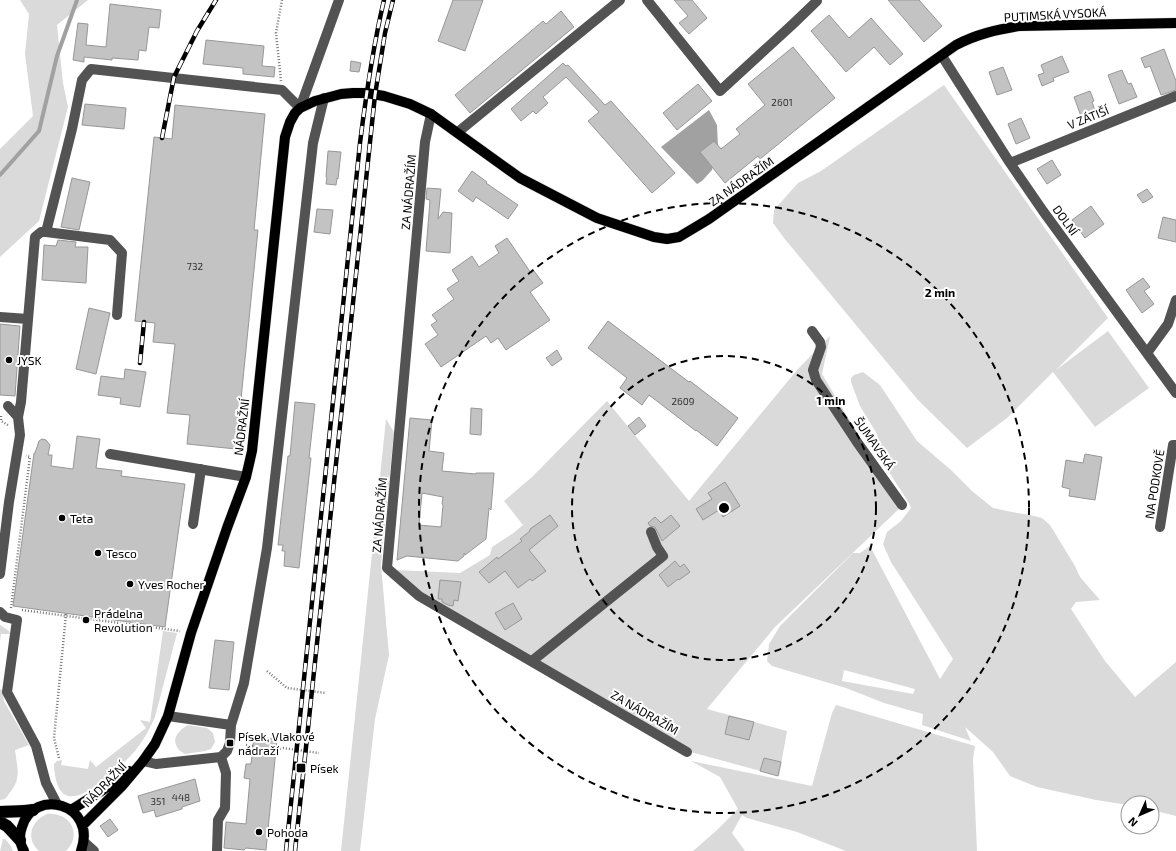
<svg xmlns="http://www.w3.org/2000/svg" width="1176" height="851" viewBox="0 0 1176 851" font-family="'Exo 2',sans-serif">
  <rect width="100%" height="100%" fill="#fff"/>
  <path fill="#dadada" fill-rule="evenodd" d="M20,0H88L57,25L63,83L68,107L39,221L0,257V149L33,116L25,54L29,14Z
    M944,85L1108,318L1056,370L1108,331L1149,388L1095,427L1053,372L1007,418L967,448L918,400L784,238L773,223L774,210L798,183L821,171Z
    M830,336L822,374L901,507L775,627L707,709L787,731L779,776L676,748L447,613L395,570L460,573L490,555L492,547L512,534L523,525L504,501L532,477L607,401L689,501L797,370Z
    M863,372L880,385L917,441L951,470L972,491L993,508L1012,512L1030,515L1042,518L1050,525L1075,566L1080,577L1100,600L1076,602L1071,609L1105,661L1135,697L1176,662V816L1152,810V803H1128V805L1096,800L1037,787L1010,776L993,752L965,727L971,741L922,725L923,714L884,703L846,688L772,666L767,661L769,644L780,626L853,553H860L870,546L940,679L953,659L891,562L883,544L887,532L901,521L911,508L909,503L885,466L877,434L860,406L851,382V378L854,375ZM844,670L915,689L913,694L842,681Z
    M386,419L394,432L381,565L389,655L375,719L360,851H341Z
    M0,625L9,631L10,634H1L0,641Z
    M163,631L177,633L155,717C150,728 145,738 138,747C132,756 122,764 113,771C101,782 69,812 58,786C55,779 54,771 54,764L57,761L62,760L61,765L88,769L90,760L96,767L146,728L140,720L150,722Z
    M0,689L3,690L4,701L29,745L15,750C18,774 22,779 5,799L0,800Z
    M836,705L975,746L973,759L977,851H846L797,832L747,818L742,815L732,833L745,851H693L717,830L738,809L720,777L691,761L812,786L832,713Z
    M188,725L207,728L213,733L215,742L211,749L205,751L185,754C182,752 178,750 177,747C171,737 181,729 188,725Z
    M47,814C70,812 83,834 66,851H39C25,838 31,821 47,814Z
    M3,839H5L11,846L13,851H0Z"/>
  <path fill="#a1a1a1" d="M709,110L717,125L718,147L712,170L702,181L697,184L661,147L674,137Z"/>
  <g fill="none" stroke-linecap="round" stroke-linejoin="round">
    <path stroke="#a1a1a1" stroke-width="4" d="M0,175L39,131L57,56L77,0"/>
  </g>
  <path fill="#c3c3c3" stroke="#979797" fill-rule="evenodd" d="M453,0H483L465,51L438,41Z
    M674,0H692L707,18L689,34L679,23L688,16Z
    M888,0H919L942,26L924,42Z
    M110,4L161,10L159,28L149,27L146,51L139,50L138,60L112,58V60L84,57V62L73,60L78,23L88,24L86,45L106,47Z
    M561,11L574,27L470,113L455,95L543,21L546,24Z
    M829,15L849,38L871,18L903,54L890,65L874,47L846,72L811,31Z
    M206,40L264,46L262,66L275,67L274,77L243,74V68L203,64Z
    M793,47L835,98L760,159L758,156L725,183L700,152L714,141L721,149L740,134L736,129L765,105L748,84Z
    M1164,49L1176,81V90L1161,95L1150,66L1145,68L1141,58Z
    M1062,56L1069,72L1053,78L1054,81L1042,86L1038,75L1044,73L1041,65Z
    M351,61L361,63L359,72L350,71Z
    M563,63L566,66L568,65L605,105L611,101L675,173L652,193L588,121L599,112L566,77L543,97L548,103L536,114L533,111L521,121L511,109Z
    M1003,67L1012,90L997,95L989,72Z
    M1122,70L1128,84L1131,83L1137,97L1119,104L1108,75Z
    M698,84L712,101L677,130L663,113Z
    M1090,91L1094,101L1092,102L1096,113L1082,119L1074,97Z
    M85,104L126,108L124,129L82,125Z
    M175,105L265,114L254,230H258L236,449L187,444L190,415L167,413L175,344L153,342L155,323L135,321L154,137L172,139Z
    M1021,118L1030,138L1016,144L1008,124Z
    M328,151L341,152L338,179L337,178L336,185L326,184L327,178L326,177Z
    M1052,160L1061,175L1047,184L1037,169Z
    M472,171L487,182L486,183L518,205L508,219L476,197L473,202L458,191Z
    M72,178L90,182L79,230L61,227Z
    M427,188L441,189L438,219L443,212L452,213L450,253L426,251L430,200L426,199Z
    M1147,189L1153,197L1143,203L1137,195Z
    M1091,206L1104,224L1085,238L1072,220Z
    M317,209L333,210L330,234L314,232Z
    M1163,217L1176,220V242L1158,238Z
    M507,238L531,273L534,271L543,283L530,292L550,320L506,350L498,338L491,343L486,336L441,367L425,344L438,335L431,325L437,321L432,315L454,299L447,289L459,281L452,270L472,256L479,267L499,253L495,246Z
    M58,240L76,242L75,247H88L86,283L42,280L44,245L56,246Z
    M1143,278L1150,287L1144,291L1154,304L1142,313L1126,290Z
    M89,308L110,313L96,374L76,369Z
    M608,321L689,382L690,381L738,418L717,446L696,430V431L649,395L642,405L620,388L627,378L588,348Z
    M0,324L20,326L15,396L0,395Z
    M557,350L562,359L552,366L546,358Z
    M125,369L146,372L140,407L120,404L121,398L98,395L101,376L124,379Z
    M295,402L315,404L309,458H311L299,568L284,566L285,551H282L283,545H278L288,456H290Z
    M471,408L482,409L481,435L470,434Z
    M639,417L646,426L635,435L628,426Z
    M410,418L432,420L429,451L444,453L442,471L476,474V473H494L491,510L489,508L486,539L465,555L464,553V556L458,561L407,556L397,560ZM422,493L443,497L442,504L443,505L441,527L419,525Z
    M77,436L100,439L96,468L122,471L121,476L185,484L165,627L13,606L34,453H35L39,441L42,439L46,440L50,445L48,455H52L51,466L73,469Z
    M1085,454L1102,457L1095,500L1069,496L1070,489L1062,487L1066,460L1083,463Z
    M725,482L740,506L723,517L719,510L703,520L696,509L712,499L708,493Z
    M550,515L558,526L529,550L546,571L532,581L530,579L518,588L505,571L489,583L479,572L497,557L498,559L522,541L520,539L530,531V529Z
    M671,515L680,526L662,541L655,527L650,526L648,523L655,517L661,523Z
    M675,561L680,567L684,564L690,572L679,580L678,579L668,587L659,575Z
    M440,580L461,582L458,601L454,600L453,606L448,605L442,602V599H438Z
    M513,603L522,619L505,630L495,613Z
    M215,640L234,642L229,690L209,688Z
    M729,716L754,722L749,740L725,734Z
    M254,737L277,739L266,850L246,848L244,850L224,848L226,822L246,824L250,779L244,778L246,764H251Z
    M764,758L781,762L778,776L760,771Z
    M195,779L200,801L182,807V809L156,817L154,810L143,813L138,796Z
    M110,819L118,830L108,837L100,826Z"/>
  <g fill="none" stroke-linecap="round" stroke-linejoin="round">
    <g stroke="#dbdbdb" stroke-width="11">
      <path id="major" d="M71,810L103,790L129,771
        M83,825L122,786L143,761L155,744L168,716L191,633L227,528L246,477L252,451L285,137L290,122L295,113L300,108L315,101L341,94L353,93H366L384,96L410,104L431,114L520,178L597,218L654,237L667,239L679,237L709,219L956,45C977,34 996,30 1019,26L1176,23
        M24,851C19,843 19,835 22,827C33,787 98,803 81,851"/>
    </g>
    <g stroke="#dbdbdb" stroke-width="13">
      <path id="highway" d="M0,812C11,811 22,812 33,810
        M0,822L7,826L20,840"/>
    </g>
    <path stroke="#757575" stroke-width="2.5" stroke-dasharray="1 2" stroke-linecap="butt" d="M281,81L276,33L282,0
      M1,416V421L8,425
      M11,608L30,457L26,456
      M22,610L180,631
      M267,671L287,688L326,693
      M246,745L253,746
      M277,749L283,748L319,753
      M59,758L54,738L66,614"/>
    <path stroke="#535353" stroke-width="10" d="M647,0L720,91L793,24L817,1
      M942,56L1010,163L1043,211L1176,393
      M431,114L425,142L387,568L419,596L687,752
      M458,132L620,0
      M1010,163L1176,96
      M46,232L110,240L122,253L117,315
      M0,317L28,319
      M812,331L820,342L821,347L813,370L816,380L857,442L902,505
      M1147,353L1168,324L1176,300
      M18,417L21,402L35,237L41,232H46L72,129L82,80L91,69L282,90L300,108L339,0
      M110,454L246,477
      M193,524L201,469
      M1160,527L1173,445H1176
      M0,574L9,502L20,435L18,417L8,406
      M0,612L5,617L17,620L7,692L36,746L46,783L57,804
      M532,661L663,556L657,547L651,532
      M168,716L231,725
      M143,761L156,764L221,757L227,751L230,743L231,725L244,683L267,548L313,143L324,98
      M84,842L94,851
      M217,851L218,820L225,808L226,773L221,757"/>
    <use href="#major" stroke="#000" stroke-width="10"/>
    <use href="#highway" stroke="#000" stroke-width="12"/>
    <g stroke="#000" stroke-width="4.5">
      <path id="rail" d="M162,138L174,77L197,31L216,0
        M140,363L144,322
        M286,851L360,143C366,95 373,47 384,0
        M295,851L375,95L385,33L393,0"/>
    </g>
    <use href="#rail" stroke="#fff" stroke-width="3" stroke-dasharray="9" stroke-linecap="butt"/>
  </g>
  <g fill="none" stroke="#000" stroke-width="2" stroke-dasharray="7 5">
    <circle cx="724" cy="508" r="152"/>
    <circle cx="724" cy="508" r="305"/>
  </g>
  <g fill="#000" stroke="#fff" stroke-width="1.5">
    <circle cx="9" cy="360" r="4"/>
    <circle cx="62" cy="518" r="4"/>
    <circle cx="98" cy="553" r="4"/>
    <circle cx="130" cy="584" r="4"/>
    <circle cx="86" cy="620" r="4"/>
    <rect x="226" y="739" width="8" height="8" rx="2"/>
    <rect x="296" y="763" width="10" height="10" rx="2"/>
    <circle cx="259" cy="832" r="4"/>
  </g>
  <g text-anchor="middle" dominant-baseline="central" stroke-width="4" stroke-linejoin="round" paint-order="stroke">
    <g font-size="10" fill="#313131">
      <text x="782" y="102">2601</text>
      <text x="195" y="266">732</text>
      <text x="683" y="401">2609</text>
      <text x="181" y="797">448</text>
      <text x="158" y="801">351</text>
    </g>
    <g font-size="12" fill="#000" stroke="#fff">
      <text transform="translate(1055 14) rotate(-3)">PUTIMSKÁ VYSOKÁ</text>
      <text transform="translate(1088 117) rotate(-22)">V ZÁTIŠÍ</text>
      <text transform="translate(741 181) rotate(-35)">ZA NÁDRAŽÍM</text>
      <text transform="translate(408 192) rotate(-85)">ZA NÁDRAŽÍM</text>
      <text transform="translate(1066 220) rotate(54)">DOLNÍ</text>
      <text transform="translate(241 427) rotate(-83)">NÁDRAŽNÍ</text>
      <text transform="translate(875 443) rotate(55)">ŠUMAVSKÁ</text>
      <text transform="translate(1154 484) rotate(-81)">NA PODKOVĚ</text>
      <text transform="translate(379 515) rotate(-85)">ZA NÁDRAŽÍM</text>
      <text transform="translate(645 712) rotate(30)">ZA NÁDRAŽÍM</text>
      <text transform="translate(104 784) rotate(-46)">NÁDRAŽNÍ</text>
    </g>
    <g font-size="12" fill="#000" stroke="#fff" text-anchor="start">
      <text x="17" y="360">JYSK</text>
      <text x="70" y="518">Teta</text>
      <text x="106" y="553">Tesco</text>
      <text x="138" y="584">Yves Rocher</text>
      <text x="94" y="613">Prádelna<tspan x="94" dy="14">Revolution</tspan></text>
      <text x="238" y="736">Písek, Vlakové<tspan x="238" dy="14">nádraží</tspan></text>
      <text x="310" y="768">Písek</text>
      <text x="267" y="832">Pohoda</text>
    </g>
  </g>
  <circle cx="724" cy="508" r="6" fill="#000" stroke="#fff" stroke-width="2"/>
  <g font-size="12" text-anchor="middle" font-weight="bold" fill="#000" stroke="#fff" stroke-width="4" stroke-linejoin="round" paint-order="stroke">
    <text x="940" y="297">2 min</text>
    <text x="831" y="405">1 min</text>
  </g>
  <g transform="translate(1140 815) rotate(225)"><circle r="19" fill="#ffffff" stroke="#999999"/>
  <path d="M0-3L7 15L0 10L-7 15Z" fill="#000000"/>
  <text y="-6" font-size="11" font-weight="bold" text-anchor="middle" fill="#000000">N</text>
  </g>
</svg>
